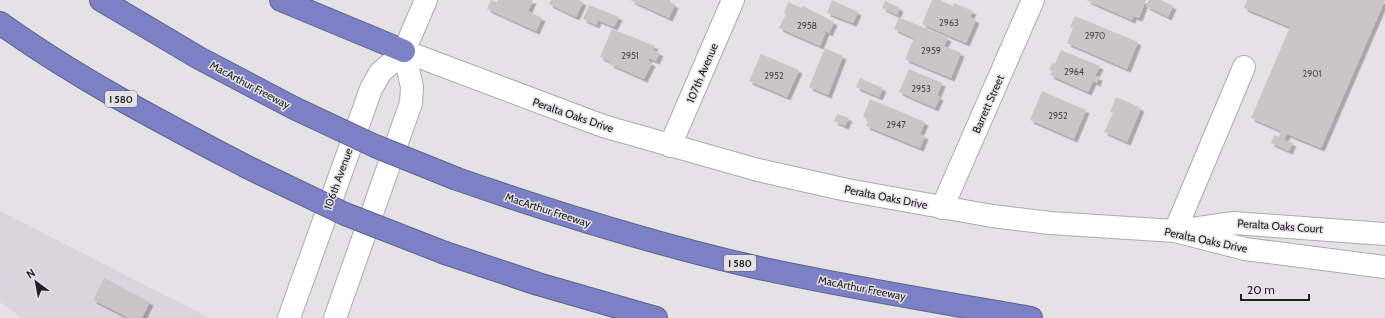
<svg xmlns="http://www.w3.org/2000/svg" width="1385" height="318" viewBox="0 0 1385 318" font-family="Cabin,sans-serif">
  <defs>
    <filter id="shadow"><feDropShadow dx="3.5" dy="3.5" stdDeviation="0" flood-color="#0004"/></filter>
  </defs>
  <rect width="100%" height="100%" fill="#e5e2e6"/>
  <path fill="#dad4de" d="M0,211L209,318H22L0,302Z"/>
  <path fill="#cac5c7" filter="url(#shadow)" d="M491,0L497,2L498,0H533L528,11L542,18L536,31L487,9Z
    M551,0H578L583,2L576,17L549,4Z
    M630,0H671L670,2L675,5L669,18Z
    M832,0L858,12L853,23L827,13Z
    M932,0H940L953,6L954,3L973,11L970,17L976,20L966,43L922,24Z
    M1086,0H1146L1139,18L1133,16L1132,20Z
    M1149,0H1161L1173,6L1168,17L1146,6Z
    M1247,0H1385L1321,148L1287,134L1284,140L1293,143L1289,151L1271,143L1274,135L1279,137L1281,131L1251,118L1290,27L1244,8Z
    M885,1L900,8L897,15L882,8Z
    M788,2L802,8L803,6L834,22L829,33L826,31L820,46L779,28L786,14L784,13Z
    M589,5L619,17L614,27L598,20L596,25L583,19Z
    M1075,16L1138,42L1127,69L1067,43L1073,28L1070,27Z
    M899,17L948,38L944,46L961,53L951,78L905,59L914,38L894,29Z
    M612,29L655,46L653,50L660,53L656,61L649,58L648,61L652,63L644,79L610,64L611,62L600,57Z
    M825,48L843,56L828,95L809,87Z
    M1061,50L1100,66L1095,76L1099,77L1097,83L1093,81L1088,92L1050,75L1052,71L1049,70L1052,63L1055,64Z
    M761,54L799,70L787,97L749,81Z
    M909,69L942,83L937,96L940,97L935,108L899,92Z
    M860,78L883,88L879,97L856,87Z
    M1042,91L1086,110L1074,139L1030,120Z
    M1116,97L1141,108L1127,142L1104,132L1113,113L1110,112Z
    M870,99L925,122L920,134L925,136L920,148L866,126L869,120L863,117Z
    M837,114L849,118L845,126L834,121Z
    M104,278L150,302L142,318H129L93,300Z"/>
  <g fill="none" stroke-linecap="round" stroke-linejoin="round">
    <g stroke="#acaaae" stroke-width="24">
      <path id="minor" d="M404,51L603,126L758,170L847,190L992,216L1050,223L1175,231L1245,249L1385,267
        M670,146L733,0
        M942,208L1033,0
        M1185,230L1234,223L1385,234
        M1175,231L1244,67
        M289,318L371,89L380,73L404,51L426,0
        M335,318L411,103L412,87L404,51"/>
    </g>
    <g stroke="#5d608c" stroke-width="24">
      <path id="highway" d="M101,0L199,58L294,108
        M281,0L404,51
        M0,23C78,79 163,123 247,167
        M457,179C555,213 654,244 755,267C846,287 939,302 1031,318
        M445,253L538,284L656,318"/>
    </g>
    <use href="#minor" stroke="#fff" stroke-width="22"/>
    <use href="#highway" stroke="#7c81c5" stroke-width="22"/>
    <g stroke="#5d608c" stroke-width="24" stroke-linecap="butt">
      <path id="highway-bridge" d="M294,108L375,146L457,179
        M247,167L345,214L445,253"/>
    </g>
    <use href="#highway-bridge" stroke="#7c81c5" stroke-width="22"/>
  </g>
  <g text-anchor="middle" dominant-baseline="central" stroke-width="3" stroke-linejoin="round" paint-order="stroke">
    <g font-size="9" fill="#4d4b4c">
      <text x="949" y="22">2963</text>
      <text x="807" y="25">2958</text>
      <text x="1095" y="35">2970</text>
      <text x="931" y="50">2959</text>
      <text x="630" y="55">2951</text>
      <text x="1074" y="71">2964</text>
      <text x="1312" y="73">2901</text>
      <text x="774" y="75">2952</text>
      <text x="921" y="88">2953</text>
      <text x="1058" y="115">2952</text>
      <text x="896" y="124">2947</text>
    </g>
    <g fill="#e5e2e6" stroke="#5d5c5e" stroke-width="1">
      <rect x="105" y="91" width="32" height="16" rx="3"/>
      <rect x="724" y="255" width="32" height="16" rx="3"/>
    </g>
    <g font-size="10" font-weight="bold" fill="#232223">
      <text x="121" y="99">I 580</text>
      <text x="740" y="263">I 580</text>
    </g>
    <g font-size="11" fill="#232223" stroke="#e5e2e6">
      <text transform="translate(702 73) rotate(-67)">107th Avenue</text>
      <text transform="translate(250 85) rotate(28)">MacArthur Freeway</text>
      <text transform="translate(988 104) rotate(-66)">Barrett Street</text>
      <text transform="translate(573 115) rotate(19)">Peralta Oaks Drive</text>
      <text transform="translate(338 179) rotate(-70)">106th Avenue</text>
      <text transform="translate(886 197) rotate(11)">Peralta Oaks Drive</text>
      <text transform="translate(548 210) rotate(18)">MacArthur Freeway</text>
      <text transform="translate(1280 226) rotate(4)">Peralta Oaks Court</text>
      <text transform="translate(1206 240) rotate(12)">Peralta Oaks Drive</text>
      <text transform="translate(862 288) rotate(11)">MacArthur Freeway</text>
    </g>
  </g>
  <g transform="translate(36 282) rotate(328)" stroke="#e5e2e6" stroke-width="3" paint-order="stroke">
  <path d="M0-3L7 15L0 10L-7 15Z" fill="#232223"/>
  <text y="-6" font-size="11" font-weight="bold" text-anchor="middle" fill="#232223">N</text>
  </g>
  <path d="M1241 294v6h68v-6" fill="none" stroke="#232223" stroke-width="2"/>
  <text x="1247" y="294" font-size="12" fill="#232223" stroke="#e5e2e6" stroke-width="3" paint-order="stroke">20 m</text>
</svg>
